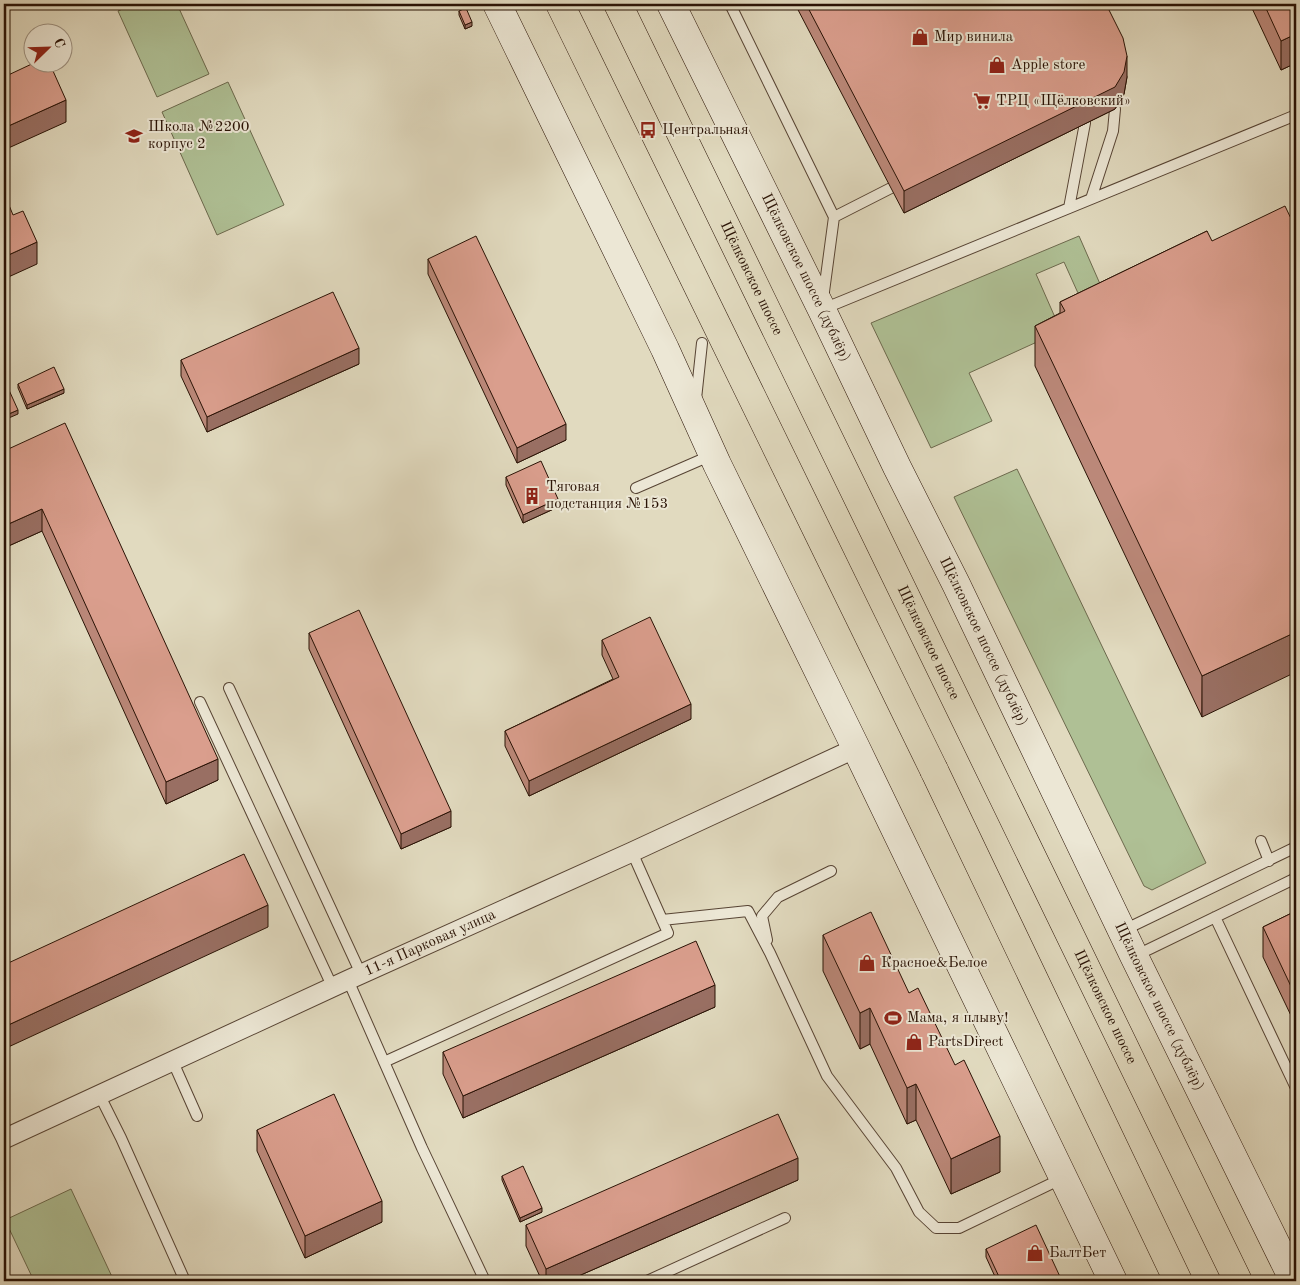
<svg xmlns="http://www.w3.org/2000/svg" width="1300" height="1285" viewBox="0 0 1300 1285" font-family="'Old Standard TT',serif">
  <rect width="100%" height="100%" fill="#e1dabf"/>
  <filter id="stains"><feTurbulence type="fractalNoise" baseFrequency=".004" numOctaves="4"/><feColorMatrix values="0 0 0 0 .2 0 0 0 0 .09 0 0 0 0 .02 0 0 0 .5 -.17"/></filter>
  <radialGradient id="worn" r=".72"><stop offset=".6" stop-color="#630" stop-opacity="0"/><stop offset="1" stop-color="#630" stop-opacity=".3"/></radialGradient>
  <path fill="#afc095" stroke="#6c694d" d="M134,4H177L209,74L157,97L118,11Z
    M228,82L284,205L217,235L162,112Z
    M1079,236L1104,293L1082,302L1064,262L1036,274L1061,331L969,373L992,421L931,448L871,323Z
    M1017,469L1206,863L1152,890L1144,886L954,497Z
    M71,1189L114,1281H34L5,1220Z"/>
  <g fill="none" stroke-linecap="round" stroke-linejoin="round">
    <g stroke="#574434" stroke-width="12">
      <path id="lane" d="M730,4L834,217L823,299
        M1091,199L1113,131L1115,109
        M1069,208L1085,123
        M834,217L891,188
        M823,309L1296,115
        M696,399L702,343
        M636,488L712,455
        M229,688L361,974
        M200,702L333,988
        M1261,841L1269,861
        M1215,917L1296,1088
        M662,920L748,911L770,953L827,1076L896,1168L919,1212L936,1228H959L1063,1178
        M1124,930L1296,847
        M767,940L762,916L778,897L831,871
        M1135,956L1296,878
        M348,980L422,1148L485,1281
        M173,1062L197,1116
        M384,1062L668,933L632,852
        M100,1096L121,1138L185,1281
        M647,1281L785,1218"/>
    </g>
    <g stroke="#574434" stroke-width="21">
      <g id="street">
        <path id="s1" d="M4,1139L348,980L632,852L856,748"/>
      </g>
    </g>
    <g stroke="#291205" stroke-width="29">
      <g id="secondary">
        <path d="M497,4L665,349L717,464L856,748L1113,1281"/>
        <path id="s2" d="M671,4L822,310L897,467L956,584L1134,956L1294,1281"/>
      </g>
    </g>
    <g stroke="#291205" stroke-width="29">
      <g id="primary">
        <path id="s3" d="M618,4L1238,1281"/>
        <path d="M934,770L1178,1281"/>
      </g>
    </g>
    <use href="#lane" stroke="#ece7d5" stroke-width="10"/>
    <use href="#street" stroke="#ece7d5" stroke-width="19"/>
    <use href="#secondary" stroke="#ece7d5" stroke-width="28"/>
    <use href="#primary" stroke="#e1dabf" stroke-width="28"/>
    <g stroke="#291205" stroke-width="29" stroke-linecap="butt">
      <path id="primary-bridge" d="M560,4L934,770"/>
    </g>
    <use href="#primary-bridge" stroke="#e1dabf" stroke-width="28"/>
  </g>
  <path fill="#bb8879" stroke="#291205" d="M795,4H1106L1127,77L1124,94L1115,109L904,213Z
    M1250,4H1296V63L1281,70Z
    M459,11L472,26L465,29L459,15Z
    M1207,231L1202,717L1035,366V326L1060,313V302Z
    M428,259L566,440L517,463L428,274Z
    M181,360L359,364L207,432L181,376Z
    M18,384L64,393L27,409L18,388Z
    M4,451L218,780L166,804L42,531L4,548Z
    M506,477L558,507L523,523L506,485Z
    M309,633L451,827L401,849L309,649Z
    M602,640L691,719L529,796L505,746V731L613,679L602,655Z
    M1296,911V1026L1263,957V927Z
    M823,935L909,993L1000,1172L951,1194L916,1120L907,1124L870,1044L860,1049L823,971Z
    M715,1007L463,1118L443,1074V1052Z
    M257,1130L382,1222L305,1258L257,1151Z
    M502,1176L542,1212L520,1222L502,1180Z
    M798,1180L567,1281H542L526,1246V1225Z
    M986,1249L1062,1281H997L986,1257Z"/>
  <path fill="#996f63" stroke="#291205" d="M472,22V26L465,29V25Z
    M1296,34V63L1281,70V41Z
    M1127,56V77L1124,94L1115,109L904,213V191Z
    M66,100V122L4,150V128Z
    M37,242V264L4,279V257Z
    M359,348V364L207,432V417Z
    M64,389V393L27,409V405Z
    M18,410V414L4,420V416Z
    M566,424V440L517,463V448Z
    M558,499V507L523,523V515Z
    M42,509V531L4,548V526Z
    M1296,632V672L1202,717V676Z
    M691,704V719L529,796V781Z
    M218,759V780L166,804V782Z
    M451,811V827L401,849V834Z
    M268,905V927L4,1049V1027Z
    M715,985V1007L463,1118V1096Z
    M870,1008V1044L860,1049V1013Z
    M916,1084V1120L907,1124V1088Z
    M1000,1136V1172L951,1194V1159Z
    M798,1158V1180L567,1281H546V1269Z
    M382,1201V1222L305,1258V1236Z
    M542,1208V1212L520,1222V1218Z"/>
  <path fill="#da9e8d" stroke="#291205" d="M806,4H1106L1123,38L1127,56L1124,72L1115,87L904,191Z
    M1264,4H1296V34L1281,41Z
    M466,8L472,22L465,25L459,11Z
    M36,62H49L66,100L4,128V77Z
    M4,193L13,215L23,211L37,242L4,257Z
    M1285,206L1296,229V632L1202,676L1035,326L1065,311L1060,302L1207,231L1212,241Z
    M476,236L566,424L517,448L428,259Z
    M333,292L359,348L207,417L181,360Z
    M54,367L64,389L27,405L18,384Z
    M4,379L18,410L4,416Z
    M65,423L218,759L166,782L42,509L4,526V451Z
    M541,461L558,499L523,515L506,477Z
    M359,610L451,811L401,834L309,633Z
    M650,617L691,704L529,781L505,731L619,677L602,640Z
    M244,854L268,905L4,1027V965Z
    M1296,911V997L1263,927Z
    M871,912L909,993L918,988L955,1065L964,1060L1000,1136L951,1159L916,1084L907,1088L870,1008L860,1013L823,935Z
    M696,941L715,985L463,1096L443,1052Z
    M334,1094L382,1201L305,1236L257,1130Z
    M778,1114L798,1158L546,1269L526,1225Z
    M523,1166L542,1208L520,1218L502,1176Z
    M1036,1225L1062,1281H1001L986,1249Z"/>
  <defs>
    <g id="shop-bare" transform="scale(1.35)"><path d="M-5-2.5h2.3a2.7 3.5 0 0 1 5.4 0H5L5.5 6h-11ZM-1.5-2.5h3a1.5 2.3 0 0 0-3 0Z" fill="#8f2418" stroke="#ece7d5" stroke-width="2.5" paint-order="stroke"/></g>
    <g id="supermarket-bare" transform="scale(1.35)"><path d="M-6-5.5h2.5l.6 2H6L4.5 2H-2.5L-4.4-4H-6ZM-1.5 3.2a1.3 1.3 0 1 0 .1 0ZM3 3.2a1.3 1.3 0 1 0 .1 0Z" fill="#8f2418" stroke="#ece7d5" stroke-width="2.5" paint-order="stroke"/></g>
    <g id="bus-bare" transform="scale(1.35)"><path d="M-5-6H5V4H4V6H2V4H-2V6H-4V4H-5ZM-3.5-4V0h7V-4ZM-3.5 1.2v1.5H-2V1.2ZM2 1.2v1.5H3.5V1.2Z" fill="#8f2418" stroke="#ece7d5" stroke-width="2.5" paint-order="stroke"/></g>
    <g id="school-bare" transform="scale(1.35)"><path d="M0-5L7-2L0 1L-7-2ZM-4 1L0 2.5L4 1V4Q0 6-4 4Z" fill="#8f2418" stroke="#ece7d5" stroke-width="2.5" paint-order="stroke"/></g>
    <g id="building-bare" transform="scale(1.35)"><path d="M-4-6H4V6H1V3H-1V6H-4ZM-2.5-4.3h1.7v1.8h-1.7ZM.8-4.3h1.7v1.8H.8ZM-2.5-1h1.7V.8h-1.7ZM.8-1h1.7V.8H.8Z" fill="#8f2418" stroke="#ece7d5" stroke-width="2.5" paint-order="stroke"/></g>
    <g id="stadium-bare" transform="scale(1.35)"><path d="M0-5a6.5 5 0 1 0 0 10a6.5 5 0 1 0 0-10ZM-3.5-1.8h7v3.6h-7Z" fill="#8f2418" stroke="#ece7d5" stroke-width="2.5" paint-order="stroke"/></g>
  </defs>
  <g fill-rule="evenodd">
    <use href="#shop-bare" x="920" y="37"/>
    <use href="#shop-bare" x="997" y="65"/>
    <use href="#supermarket-bare" x="982" y="101"/>
    <use href="#bus-bare" x="648" y="130"/>
    <use href="#school-bare" x="134" y="136"/>
    <use href="#building-bare" x="532" y="496"/>
    <use href="#shop-bare" x="867" y="963"/>
    <use href="#stadium-bare" x="893" y="1018"/>
    <use href="#shop-bare" x="914" y="1042"/>
    <use href="#shop-bare" x="1035" y="1253"/>
  </g>
  <g text-anchor="middle" dominant-baseline="central" stroke-width="4" stroke-linejoin="round" paint-order="stroke">
    <g font-size="15" fill="#291205" stroke="#ece7d5" text-anchor="start">
      <text x="934" y="37">Мир винила</text>
      <text x="1011" y="65">Apple store</text>
      <text x="996" y="101">ТРЦ «Щёлковский»</text>
      <text x="148" y="127">Школа №2200<tspan x="148" dy="17">корпус 2</tspan></text>
      <text x="662" y="130">Центральная</text>
      <text x="546" y="487">Тяговая<tspan x="546" dy="17">подстанция №153</tspan></text>
      <text x="881" y="963">Красное&amp;Белое</text>
      <text x="907" y="1018">Мама, я плыву!</text>
      <text x="928" y="1042">PartsDirect</text>
      <text x="1049" y="1253">БалтБет</text>
    </g>
    <g font-size="15" fill="#291205" stroke="#ece7d5">
      <text stroke="none"><textPath href="#s3" startOffset="305">Щёлковское шоссе</textPath></text>
      <text stroke="none"><textPath href="#s2" startOffset="305">Щёлковское шоссе (дублёр)</textPath></text>
      <text stroke="none"><textPath href="#s2" startOffset="710">Щёлковское шоссе (дублёр)</textPath></text>
      <text stroke="none"><textPath href="#s3" startOffset="710">Щёлковское шоссе</textPath></text>
      <text stroke="none"><textPath href="#s1" startOffset="469">11-я Парковая улица</textPath></text>
      <text stroke="none"><textPath href="#s3" startOffset="1115">Щёлковское шоссе</textPath></text>
      <text stroke="none"><textPath href="#s2" startOffset="1115">Щёлковское шоссе (дублёр)</textPath></text>
    </g>
  </g>
  <rect width="1300" height="1285" fill="none" stroke="#e1dabf" stroke-width="20"/>
  <rect x="5" y="5" width="1290" height="1275" fill="none" stroke="#291205" stroke-width="2.5"/>
  <rect x="10" y="10" width="1280" height="1265" fill="none" stroke="#291205"/>
  <g transform="translate(48 48) rotate(67)"><circle r="24" fill="#ece7d5" stroke="#9e9282"/>
  <path d="M0-4L9 19L0 12L-9 19Z" fill="#8f2418"/>
  <text y="-8" font-size="14" font-weight="bold" text-anchor="middle" fill="#291205">С</text>
  </g>
  <rect width="100%" height="100%" filter="url(#stains)"/>
  <rect width="100%" height="100%" fill="url(#worn)"/>
</svg>
